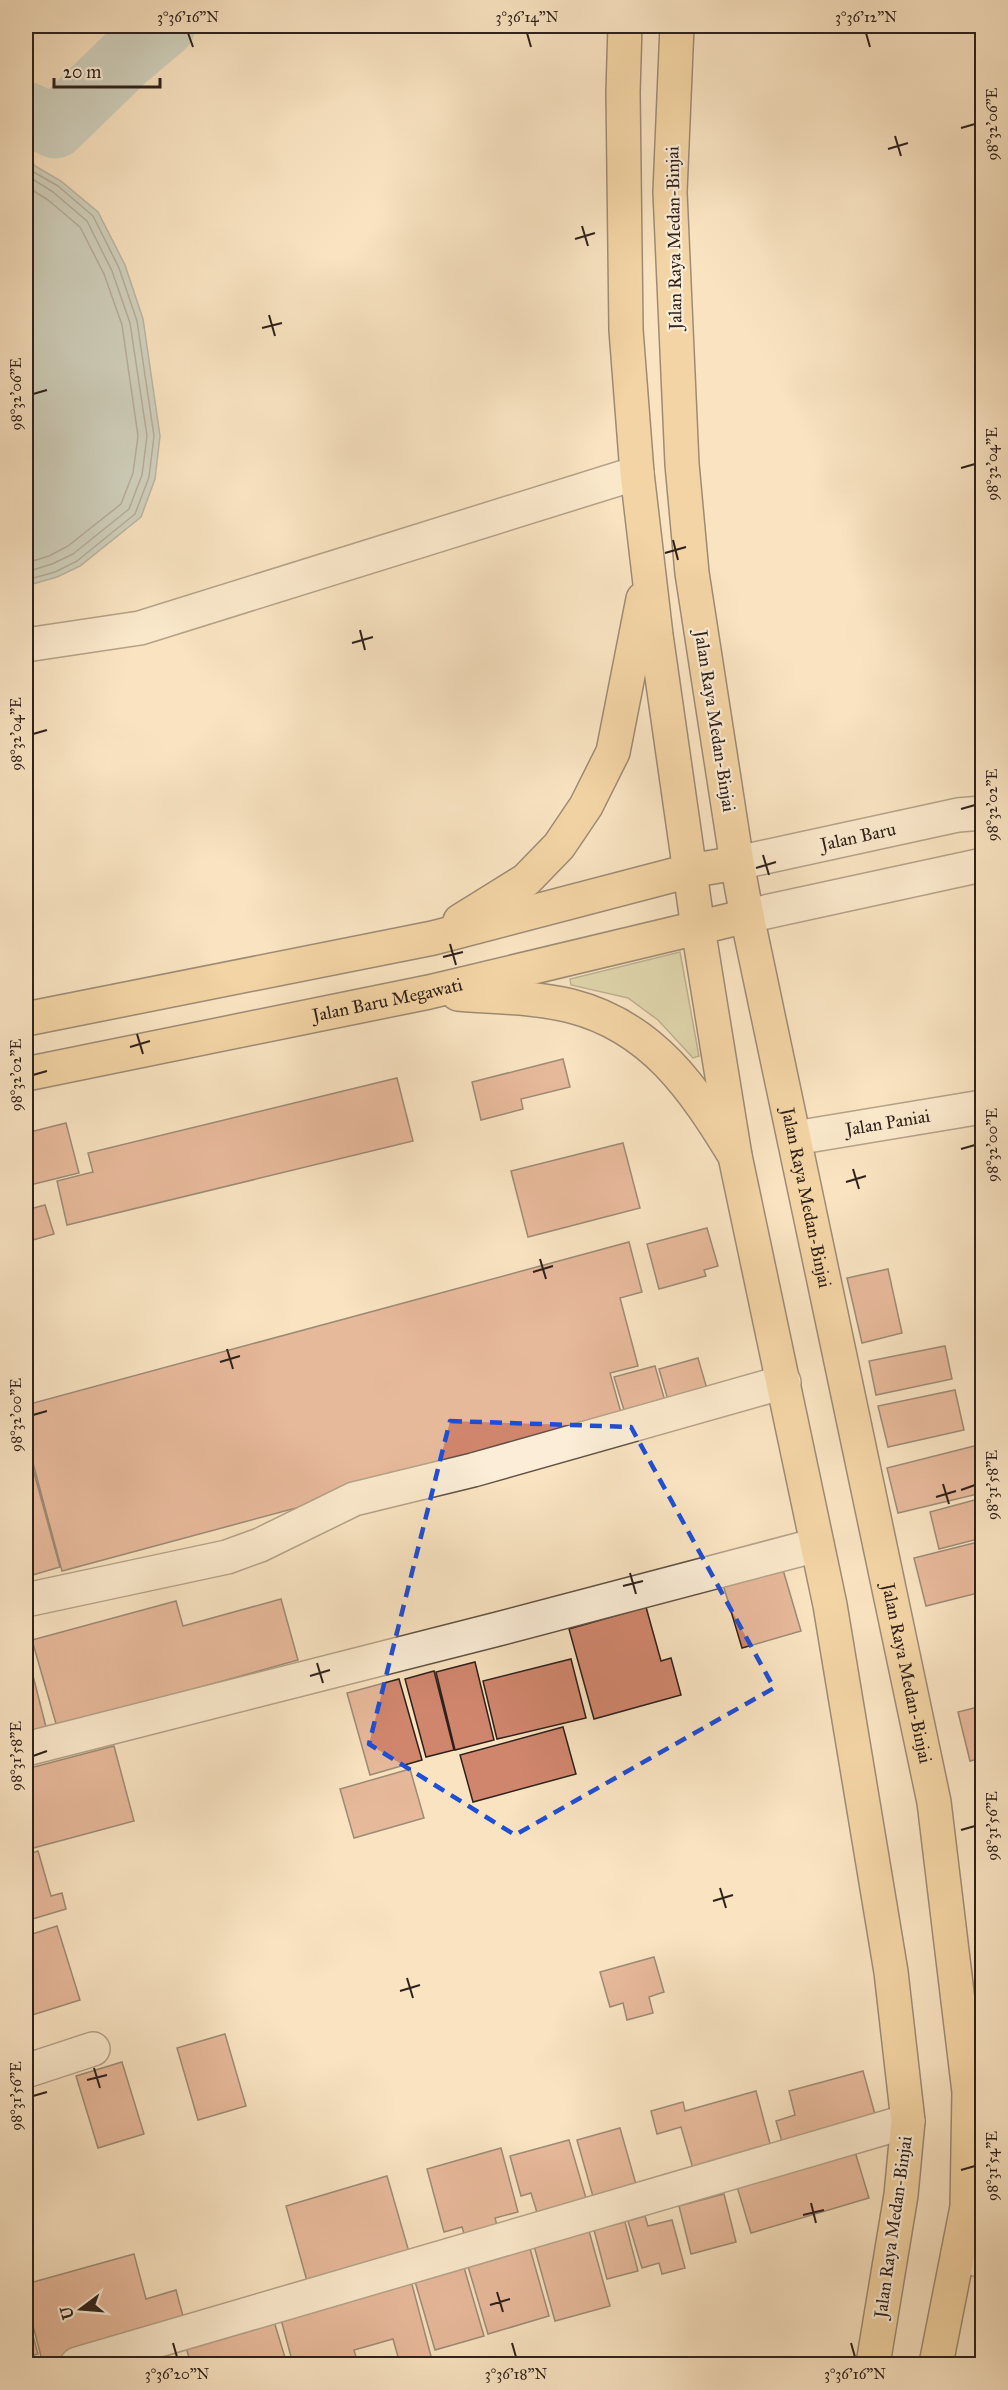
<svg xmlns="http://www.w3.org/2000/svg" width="1008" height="2390" viewBox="0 0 1008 2390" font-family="'IM FELL Great Primer',serif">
  <rect width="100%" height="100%" fill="#f9e3c1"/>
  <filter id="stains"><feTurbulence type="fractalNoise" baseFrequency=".00333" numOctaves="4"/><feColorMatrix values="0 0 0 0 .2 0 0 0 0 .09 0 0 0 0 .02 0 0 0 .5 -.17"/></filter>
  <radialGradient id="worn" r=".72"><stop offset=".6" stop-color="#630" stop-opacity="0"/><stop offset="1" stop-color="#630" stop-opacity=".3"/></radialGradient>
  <path fill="#bec392" stroke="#767256" stroke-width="1.5" d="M680,952L699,1056L693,1058L658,1020L628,998L571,985L570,979Z"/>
  <path fill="#a1bcbc" stroke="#737e7c" stroke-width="1.5" d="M26,154L35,166L61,181L98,212L125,265L143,319L160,436L155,479L141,517L80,566L57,577L26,586Z"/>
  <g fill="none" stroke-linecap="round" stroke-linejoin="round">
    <path stroke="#686e6c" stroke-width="1.5" d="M26,164L32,171L58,186L93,216L119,268L137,321L154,436L149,477L135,514L77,561L55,572L26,580
      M26,175L53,192L87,221L112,271L130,323L147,436L142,475L129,509L73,554L52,564L26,572
      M26,186L48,200L80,227L104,274L122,325L138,436L133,473L121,504L68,546L49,556L26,563"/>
    <path stroke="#a1bcbc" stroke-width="63" d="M26,113L55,127L127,57L164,26"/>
  </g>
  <path fill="#d0866d" stroke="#2e211b" stroke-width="1.5" d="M563,1059L570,1087L521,1099L523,1109L481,1120L472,1082Z
    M397,1078L413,1141L67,1225L57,1181L93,1172L88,1153Z
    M66,1123L79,1173L26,1186V1133Z
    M623,1143L640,1208L528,1237L511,1171Z
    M45,1205L54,1234L26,1242V1210Z
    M707,1228L718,1266L704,1270L706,1276L659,1289L647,1244Z
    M629,1242L642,1292L620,1298L638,1366L610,1373L623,1420L62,1571L26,1437V1405Z
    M888,1269L902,1333L862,1343L847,1278Z
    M945,1346L952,1379L876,1395L869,1361Z
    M698,1358L709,1396L670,1407L659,1369Z
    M655,1366L667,1408L627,1420L614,1377Z
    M955,1390L964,1430L888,1447L878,1406Z
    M26,1444L60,1567L26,1577Z
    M982,1444V1493L898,1513L887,1468Z
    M982,1498V1538L939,1549L930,1512Z
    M982,1541V1592L926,1606L914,1558Z
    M781,1563L801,1631L742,1648L722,1581Z
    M281,1599L298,1660L57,1727L32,1640L176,1601L183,1626Z
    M646,1607L661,1661L671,1658L681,1695L594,1719L569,1629Z
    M26,1648L47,1731L26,1736Z
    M571,1659L586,1718L497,1739L483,1681Z
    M475,1662L494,1740L455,1750L436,1672Z
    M434,1671L454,1750L426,1757L405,1679Z
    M399,1679L422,1760L370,1775L347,1693Z
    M982,1706V1758L970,1761L958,1712Z
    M563,1727L576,1774L473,1802L460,1755Z
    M114,1746L134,1821L26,1850V1769Z
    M410,1769L424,1818L354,1838L340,1789Z
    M38,1851L51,1896L62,1893L66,1909L26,1921V1855Z
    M57,1926L80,2000L26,2017V1936Z
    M654,1957L664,1992L649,1997L653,2013L627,2020L623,2003L610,2007L600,1972Z
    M225,2034L246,2106L198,2120L177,2048Z
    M122,2062L144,2134L98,2148L76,2076Z
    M863,2071L876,2118L783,2145L776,2121L795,2115L789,2091Z
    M756,2091L772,2151L694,2172L681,2127L657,2134L651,2111L683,2102L685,2111Z
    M620,2128L637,2188L594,2200L577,2140Z
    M569,2140L588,2205L539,2219L531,2193L521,2196L510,2156Z
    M853,2145L869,2198L751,2233L735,2180Z
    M501,2148L518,2212L495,2218L498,2229L465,2237L462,2227L444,2232L427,2169Z
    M387,2176L409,2252L307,2281L286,2206Z
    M724,2194L736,2242L691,2254L679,2206Z
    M645,2216L648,2226L672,2220L685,2268L662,2274L659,2263L642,2268L628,2221Z
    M625,2222L638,2271L607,2279L594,2230Z
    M589,2231L610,2306L555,2321L534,2246Z
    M529,2245L549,2316L488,2334L467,2263Z
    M134,2254L146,2299L176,2290L183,2316L66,2364H43L26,2299V2284Z
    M463,2264L484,2336L435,2350L414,2278Z
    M410,2277L432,2360L416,2364H400L393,2339L354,2350L358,2364H293L279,2312Z
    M26,2311L38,2354L26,2357Z
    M272,2315L287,2364H191L184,2341Z"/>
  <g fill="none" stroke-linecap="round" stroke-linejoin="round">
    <g stroke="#615244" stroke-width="36">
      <g id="minor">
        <path d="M26,645L140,628L637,473"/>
        <path id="s1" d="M737,863L958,815L982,813"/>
        <path d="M747,916L982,865"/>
        <path id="s2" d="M795,1138L982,1107"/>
        <path d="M26,1600L227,1557L260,1545L354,1499L473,1470L784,1382"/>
        <path d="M26,1749L498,1629L817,1545"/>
        <path d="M26,2071L93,2049"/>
        <path d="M958,2253L982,2261"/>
        <path d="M77,2364L908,2121"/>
      </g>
    </g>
    <g stroke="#2e211b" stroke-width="36">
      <g id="major">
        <path id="s3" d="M747,916L934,1802L969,2092L967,2207L936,2364"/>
        <path d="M698,928L735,1156L830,1605L891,1972L908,2121L901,2195L873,2364"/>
      </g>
    </g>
    <g stroke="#2e211b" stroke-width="36">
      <g id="highway">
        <path d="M625,26L623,92L626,330L637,473L656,635L698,928"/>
        <path d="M460,921L526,880L559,846L586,806L613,752L643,599"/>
        <path d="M458,994C495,997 535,997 571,1006C653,1027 694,1089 735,1156"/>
        <path d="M26,1019L433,938L689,871L737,863"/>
        <path id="s4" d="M26,1074L429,992L747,916L737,863L692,573L682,464L670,192L677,26"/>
      </g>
    </g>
    <use href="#minor" stroke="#fbedd7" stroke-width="33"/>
    <use href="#major" stroke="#ecc280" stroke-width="33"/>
    <use href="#highway" stroke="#ecc280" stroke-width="33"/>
  </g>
  <path d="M0 0H1008V2390H0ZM450,1421L631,1427L774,1688L515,1835L369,1744Z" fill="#f9e3c1" fill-opacity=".55" fill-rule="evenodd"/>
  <path fill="none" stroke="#1d4ed8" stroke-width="4.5" stroke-dasharray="12 8" stroke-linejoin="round" d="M450,1421L631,1427L774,1688L515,1835L369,1744Z"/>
  <path fill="none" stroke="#2e211b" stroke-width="2" d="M188,33L193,47M527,33L531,47M866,33L870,47M961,128L975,124M895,136L901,156M888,149L908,143M582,226L588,246M575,239L595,233M269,315L275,336M262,328L282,323M33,394L47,390M961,468L975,464M673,540L678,560M665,553L686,547M360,630L365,650M352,643L373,637M33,734L47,730M961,809L975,805M763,855L769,875M756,868L776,862M450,944L456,965M443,957L463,952M137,1034L143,1054M130,1047L150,1041M33,1075L47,1071M961,1149L975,1145M853,1169L859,1189M846,1182L866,1176M540,1259L546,1279M533,1272L553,1266M227,1349L233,1369M220,1362L240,1356M33,1415L47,1411M943,1484L949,1504M961,1490L975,1485M936,1497L956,1491M630,1573L636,1594M623,1586L643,1581M317,1663L323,1683M310,1676L330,1670M33,1756L47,1751M961,1830L975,1826M720,1888L726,1908M713,1901L733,1895M407,1978L413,1998M400,1991L420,1985M94,2068L100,2088M87,2080L107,2075M33,2096L47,2092M961,2170L975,2166M811,2203L816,2223M803,2215L824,2210M497,2292L503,2312M490,2305L510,2299M173,2343L177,2357M512,2343L516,2357M851,2343L855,2357"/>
  <g text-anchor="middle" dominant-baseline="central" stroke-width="4.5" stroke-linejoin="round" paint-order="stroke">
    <g font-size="18" fill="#2e211b" stroke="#fbedd7">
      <text transform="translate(674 238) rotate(-91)">Jalan Raya Medan-Binjai</text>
      <text transform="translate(715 721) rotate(81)">Jalan Raya Medan-Binjai</text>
      <text stroke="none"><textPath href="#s1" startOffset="124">Jalan Baru</textPath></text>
      <text stroke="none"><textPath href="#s4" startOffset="369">Jalan Baru Megawati</textPath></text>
      <text stroke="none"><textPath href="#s2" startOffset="94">Jalan Paniai</textPath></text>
      <text stroke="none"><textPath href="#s3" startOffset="288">Jalan Raya Medan-Binjai</textPath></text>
      <text stroke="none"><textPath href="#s3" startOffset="774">Jalan Raya Medan-Binjai</textPath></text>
      <text transform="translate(893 2227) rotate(-82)">Jalan Raya Medan-Binjai</text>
    </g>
  </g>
  <rect width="1008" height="2390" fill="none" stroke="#f9e3c1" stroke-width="66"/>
  <g transform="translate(81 2309) rotate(254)" stroke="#fbedd7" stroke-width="4.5" paint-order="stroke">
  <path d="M0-4.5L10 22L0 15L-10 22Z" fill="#2e211b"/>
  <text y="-9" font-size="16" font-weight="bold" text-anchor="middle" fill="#2e211b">U</text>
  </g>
  <path d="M54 78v9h106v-9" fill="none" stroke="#2e211b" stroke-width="3"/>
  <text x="63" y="78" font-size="18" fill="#2e211b" stroke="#fbedd7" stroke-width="4.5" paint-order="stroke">20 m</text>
  <rect x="33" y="33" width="942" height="2324" fill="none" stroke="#2e211b" stroke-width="2"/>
  <g font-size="15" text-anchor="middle" fill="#2e211b">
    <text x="188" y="22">3°36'16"N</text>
    <text x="527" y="22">3°36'14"N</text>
    <text x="866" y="22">3°36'12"N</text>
    <text transform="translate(992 124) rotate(-90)" y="5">98°32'06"E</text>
    <text transform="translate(16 394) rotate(-90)" y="5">98°32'06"E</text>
    <text transform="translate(992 464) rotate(-90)" y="5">98°32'04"E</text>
    <text transform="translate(16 734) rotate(-90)" y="5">98°32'04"E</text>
    <text transform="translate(992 805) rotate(-90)" y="5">98°32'02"E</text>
    <text transform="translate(16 1075) rotate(-90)" y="5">98°32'02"E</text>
    <text transform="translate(992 1145) rotate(-90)" y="5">98°32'00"E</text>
    <text transform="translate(16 1415) rotate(-90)" y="5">98°32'00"E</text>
    <text transform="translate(992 1485) rotate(-90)" y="5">98°31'58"E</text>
    <text transform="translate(16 1756) rotate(-90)" y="5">98°31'58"E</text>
    <text transform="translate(992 1826) rotate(-90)" y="5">98°31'56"E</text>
    <text transform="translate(16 2096) rotate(-90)" y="5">98°31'56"E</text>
    <text transform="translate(992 2166) rotate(-90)" y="5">98°31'54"E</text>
    <text x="177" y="2379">3°36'20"N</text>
    <text x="516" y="2379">3°36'18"N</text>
    <text x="855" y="2379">3°36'16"N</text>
  </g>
  <rect width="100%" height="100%" filter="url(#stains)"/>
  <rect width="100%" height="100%" fill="url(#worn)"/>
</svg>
